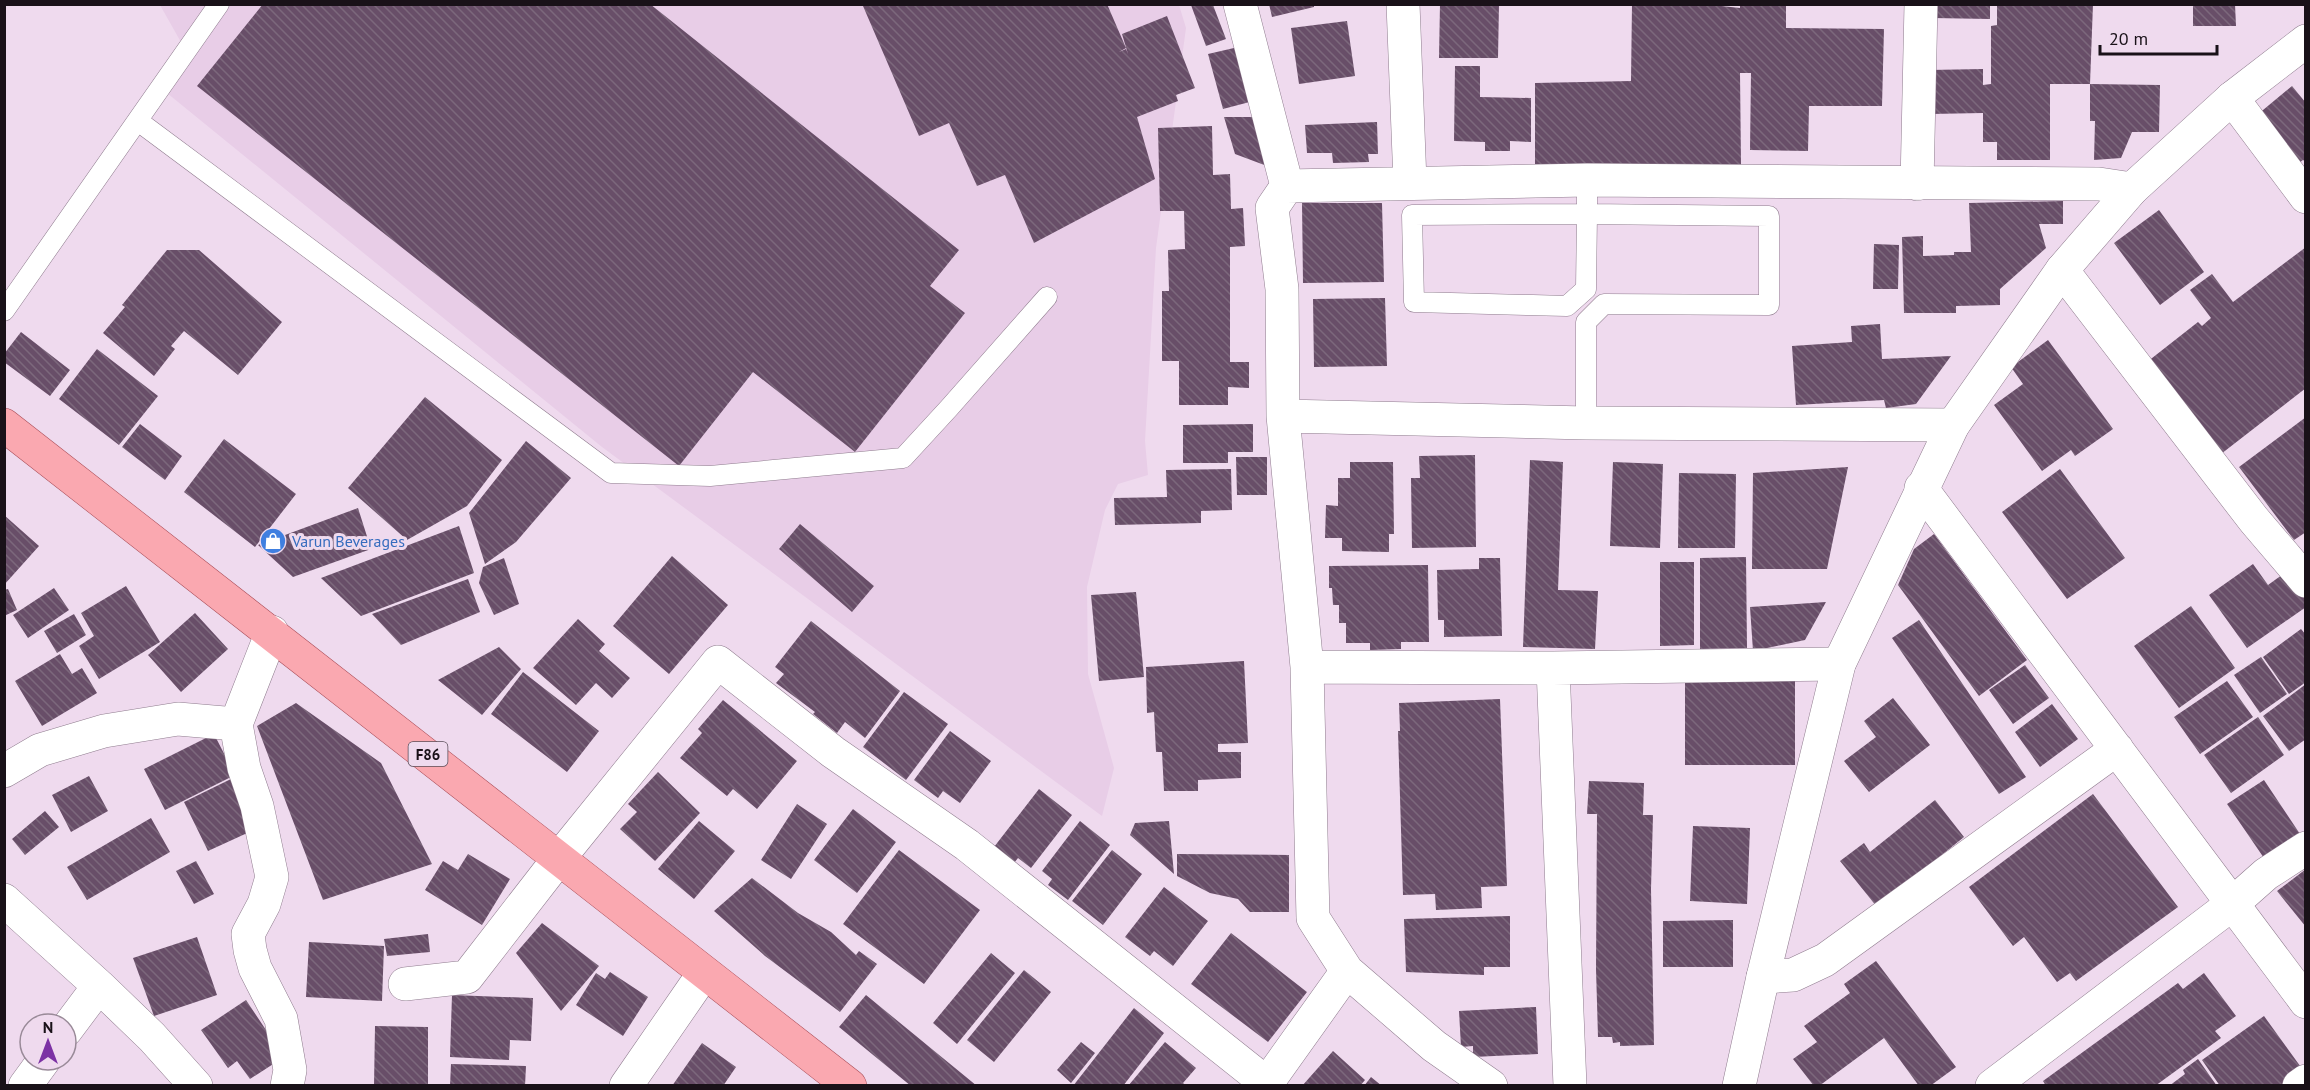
<svg xmlns="http://www.w3.org/2000/svg" width="2310" height="1090" viewBox="0 0 2310 1090" font-family="'PT Sans',sans-serif">
  <defs>
    <pattern id="building-back-hatch" width="6" height="6" patternUnits="userSpaceOnUse" patternTransform="scale(1.5)"><rect width="6" height="6" fill="#684e68"/><path d="M-1 5l2 2M0 0l6 6M5-1l2 2" fill="none" stroke="#7c687c"/></pattern>
  </defs>
  <rect width="100%" height="100%" fill="#efdaee"/>
  <path fill="#e8cde7" d="M160,5H1179L1186,28L1156,248L1145,441L1148,475L1118,484L1105,510L1087,587L1088,674L1114,768L1102,816L602,447L167,93L182,44Z"/>
  <path fill="url(#building-back-hatch)" d="M263,4H650L959,250L930,286L965,313L855,452L753,372L679,466L197,86Z
    M866,4H1107L1126,48L1119,52L1126,49L1128,54L1122,34L1167,16L1195,88L1176,95L1178,101L1137,117L1155,179L1034,243L1005,175L977,186L949,123L919,136L863,6Z
    M1269,4H1314V7L1272,17Z
    M1440,4H1499L1498,58H1439Z
    M1632,4H1703L1740,8V4H1786V28L1884,29L1882,106H1809L1808,151L1750,150L1751,73H1740L1741,165L1535,164V83L1631,81Z
    M1932,4H1990V19L1932,18Z
    M1997,4H2093L2090,84L2160,85L2159,132H2132L2121,158L2094,160L2095,121H2090V84H2050V160H1997V142H1983V113L1930,114L1929,70L1983,69V85L1991,84V26L1997,25Z
    M2193,4H2235L2236,26H2193Z
    M1191,5H1213L1226,39L1206,46Z
    M1347,21L1355,76L1299,84L1291,28Z
    M1247,45L1261,99L1223,109L1208,54Z
    M1455,66H1480V97L1531,98V142L1510,141V151H1485V142L1454,141Z
    M2292,86L2306,103V162L2303,160L2290,170L2257,115Z
    M1224,117H1261L1267,166L1235,154Z
    M1377,122L1378,154H1368L1369,162L1333,163L1332,153H1307L1305,125Z
    M1212,126L1213,175L1230,174L1231,209L1243,208L1245,246L1230,247V362H1249V388L1228,387V405H1179V361H1162V291H1169L1168,250L1185,249L1184,211H1160L1158,128Z
    M2063,201V224H2039L2046,248L2000,289V305L1956,306V313H1904L1902,237L1923,236V256L1954,255V252H1971L1969,203Z
    M1302,203H1382L1384,282L1303,283Z
    M2159,210L2204,272L2160,305L2114,243Z
    M1874,244L1899,245L1898,289H1873Z
    M2306,247V388L2221,454L2147,362L2198,322L2202,326L2211,318L2190,290L2212,274L2233,302Z
    M167,250H199L282,322L238,375L184,331L171,346L175,349L154,376L103,333L125,307L122,305Z
    M1385,298L1387,366L1314,367L1313,299Z
    M1880,324L1882,359L1951,356L1916,404L1886,408L1884,400L1796,405L1792,346L1852,342L1851,326Z
    M21,332L70,370L50,396L4,362V354Z
    M2048,340L2113,429L2075,456L2071,450L2042,471L1994,405L2023,384L2011,367Z
    M97,349L158,396L119,445L59,399Z
    M425,397L502,460L467,506L407,540L348,488Z
    M2306,417V532L2294,540L2239,467Z
    M140,424L182,456L165,480L122,447Z
    M1253,424V452H1228V463H1183V425Z
    M224,439L296,494L255,547L184,492Z
    M526,441L571,478L516,542L485,564L469,513Z
    M1475,455L1476,547L1412,548L1411,478H1420L1419,456Z
    M1236,457H1267V495H1237Z
    M1530,460L1563,462L1558,590L1598,591L1595,649L1523,647Z
    M1350,462H1393L1394,534H1389V552L1342,551V538H1325L1326,505L1338,506V478H1350Z
    M1613,462L1663,464L1660,548L1610,546Z
    M1848,467L1827,569H1752L1753,473Z
    M1231,469L1232,510L1201,511V523L1115,525L1114,498L1167,497L1166,470Z
    M2060,469L2125,558L2067,599L2002,512Z
    M1679,473L1736,474L1735,548H1678Z
    M358,508L371,549L293,577L258,545Z
    M4,515L39,546L4,585Z
    M800,524L874,586L852,612L779,549Z
    M459,526L474,573L361,616L321,578Z
    M1934,534L2027,660L1979,696L1898,585L1914,549Z
    M672,556L728,605L669,674L613,626Z
    M1746,557L1747,648L1700,649V558Z
    M504,558L519,604L494,615L479,583L483,567Z
    M1479,558H1500L1502,636L1444,637V620H1438L1437,570L1479,569Z
    M1660,562H1694V645L1660,646Z
    M2253,564L2268,585L2286,572L2306,599V607L2247,648L2209,595Z
    M1428,565L1429,642H1401V649L1370,650V643H1346V623H1339V605H1333L1332,588H1329V566Z
    M468,579L480,612L401,645L372,614Z
    M126,586L160,642L99,679L79,646L94,636L81,613Z
    M54,588L69,610L28,638L13,615Z
    M8,589L17,610L4,616V590Z
    M1136,592L1144,677L1099,681L1091,595Z
    M1826,602L1805,640L1753,651L1750,607Z
    M2191,606L2235,668L2179,708L2134,646Z
    M195,613L228,649L181,692L148,655Z
    M74,614L86,635L57,653L44,631Z
    M578,619L605,644L599,651L630,678L612,698L596,683L576,705L533,668Z
    M1919,620L2026,777L1999,794L1892,638Z
    M811,621L900,691L865,738L845,722L837,733L813,714L815,712L776,683L784,674L775,667Z
    M2301,629L2306,635V682L2289,694L2263,657Z
    M499,647L521,669L482,715L438,680Z
    M60,654L72,674L82,668L97,693L42,726L15,681Z
    M2261,657L2287,694L2260,713L2234,675Z
    M1244,661L1248,743L1218,744V752H1241V778L1198,780V791H1164L1162,752H1156L1154,712L1147,713L1146,667Z
    M2025,665L2049,698L2013,724L1989,690Z
    M523,672L599,731L567,772L491,714Z
    M1685,681H1795V765H1685Z
    M2227,681L2253,717L2200,754L2174,717Z
    M2306,684V739L2289,751L2263,716Z
    M904,692L948,724L906,780L863,747Z
    M1893,698L1930,745L1869,792L1844,761L1876,737L1864,721Z
    M1500,699L1507,886L1481,887L1482,908L1436,910L1435,894L1403,895L1398,731H1400L1399,703Z
    M723,700L797,761L757,809L733,789L727,796L680,758L702,733L698,729Z
    M296,703L381,763L432,864L323,900L257,726Z
    M2052,704L2078,739L2040,767L2015,732Z
    M2258,717L2284,755L2231,793L2204,755Z
    M950,731L991,761L960,803L943,791L938,798L914,780Z
    M214,734L235,775L165,810L144,769Z
    M658,772L700,813L655,861L620,829L637,812L628,804Z
    M89,776L108,811L71,832L52,795Z
    M233,778L258,828L208,851L184,802Z
    M2264,780L2302,837L2266,861L2227,804Z
    M1589,781L1644,783L1643,815H1653L1651,889L1654,1045L1620,1046V1042L1613,1043L1612,1037H1598L1596,969L1597,814H1587Z
    M1039,789L1072,815L1031,868L1018,858L1014,863L994,847Z
    M2093,794L2178,907L2076,981L2070,973L2057,982L2024,937L2013,946L1969,887Z
    M1935,800L1964,837L1877,907L1840,861L1864,843L1870,852Z
    M797,804L827,824L791,879L761,860Z
    M853,809L896,842L857,893L814,860Z
    M45,811L59,827L25,855L12,839Z
    M151,818L170,852L87,900L67,867Z
    M699,821L735,851L694,899L658,869Z
    M1080,821L1110,845L1068,900L1048,885L1052,879L1042,871Z
    M1169,821L1174,874L1130,835L1135,823Z
    M1693,826L1750,828L1747,904L1690,901Z
    M899,850L980,910L924,984L843,924Z
    M1112,850L1142,874L1103,925L1072,901Z
    M468,854L510,879L482,925L425,890L443,861L458,870Z
    M1177,854L1289,855V912H1250L1238,899L1210,893L1177,876Z
    M196,861L214,894L194,904L176,871Z
    M2306,869V927L2277,891Z
    M752,878L798,913L831,932L856,955L859,951L877,964L840,1012L765,956L714,911Z
    M1164,887L1208,921L1173,966L1154,951L1150,956L1125,937Z
    M1510,916V967H1484V975L1406,972L1404,919Z
    M1733,920V967H1663V921Z
    M542,923L599,966L561,1011L516,953Z
    M1231,933L1307,992L1268,1042L1191,984Z
    M428,934L430,952L387,956L384,939Z
    M197,937L217,995L154,1016L133,958Z
    M309,942L384,946L382,1001L306,997Z
    M991,953L1015,973L957,1044L933,1023Z
    M1876,961L1956,1067L1930,1086H1919L1884,1038L1819,1086H1814L1793,1059L1817,1042L1804,1026L1850,993L1844,984Z
    M1024,970L1051,992L994,1062L967,1040Z
    M610,972L648,997L623,1036L576,1005L596,973L605,979Z
    M2204,973L2236,1016L2215,1031L2221,1038L2155,1086L2071,1084L2046,1086L2043,1081L2178,983L2183,989Z
    M452,995L533,998L531,1041L510,1040L509,1060L450,1057Z
    M866,995L977,1086H911L839,1027Z
    M246,1000L284,1057L250,1079L237,1061L228,1068L201,1030Z
    M1536,1007L1538,1054L1473,1057V1046L1461,1047L1459,1011Z
    M1134,1008L1164,1033L1123,1086H1073Z
    M2264,1016L2303,1070L2282,1086H2220L2202,1060Z
    M375,1026L428,1027V1086H374Z
    M1081,1042L1095,1053L1071,1083L1057,1070Z
    M1165,1042L1196,1068L1183,1083L1186,1086H1128Z
    M702,1043L736,1067L723,1086H672Z
    M1333,1051L1365,1080L1360,1086H1302Z
    M2198,1059L2217,1086H2169L2185,1074L2183,1070Z
    M451,1064L526,1066L525,1086H450Z
    M1371,1077L1382,1086H1364Z"/>
  <g fill="none" stroke-linecap="round" stroke-linejoin="round">
    <g stroke="#8f7c8e" stroke-width="21">
      <path id="service" d="M138,121L611,473L710,476L903,458L949,408L1047,297
        M1587,214L1586,289L1567,306L1414,302L1412,215Z
        M4,311L219,4
        M1586,423V322L1604,304L1769,305V216L1587,214V180"/>
    </g>
    <g stroke="#8f7c8e" stroke-width="34">
      <path id="minor" d="M1240,4L1287,186
        M1403,4L1410,182
        M2232,98L2306,197
        M1917,184L1921,4
        M2062,270L2254,520L2306,581
        M1283,416L1586,423L1953,425
        M1921,488L2306,1002
        M272,632L236,724L244,768L257,806L272,877L264,904L248,934L250,950L255,968L281,1019L290,1070L287,1086
        M1307,667L1553,668L1839,664
        M1553,668L1570,1086
        M4,771L40,750L104,731L178,719L236,724
        M4,900L99,986L66,1030
        M1347,971L1434,1046L1491,1086
        M1763,977L1793,975L1825,960L2117,749
        M405,984L467,977L560,857L718,662L833,752L967,845L1270,1086
        M99,986L152,1037L196,1086
        M25,1086L44,1060
        M626,1086L704,973
        M1265,1086L1347,971L1313,918L1307,667L1283,416L1282,289L1272,208L1287,186L1587,180L2099,184L2132,189
        M1992,1086L2231,905L2266,874L2306,848
        M2299,1086L2306,1081"/>
    </g>
    <g stroke="#8f7c8e" stroke-width="34">
      <path id="tertiary" d="M1739,1086L1763,977L1839,664L1953,425L2062,270L2132,189L2232,98L2306,41"/>
    </g>
    <g stroke="#a94d58" stroke-width="34">
      <path id="primary" d="M4,425L850,1086"/>
    </g>
    <use href="#service" stroke="#fff" stroke-width="20"/>
    <use href="#minor" stroke="#fff" stroke-width="33"/>
    <use href="#tertiary" stroke="#fff" stroke-width="33"/>
    <use href="#primary" stroke="#faa8b0" stroke-width="33"/>
  </g>
  <defs>
    <g id="shop-disc" transform="scale(1.35)"><circle r="9.5" fill="#3f7fe0" stroke="#efdaee"/><path d="M-5-2.5h2.3a2.7 3.5 0 0 1 5.4 0H5L5.5 6h-11ZM-1.5-2.5h3a1.5 2.3 0 0 0-3 0Z" fill="#fff"/></g>
  </defs>
  <g fill-rule="evenodd">
    <use href="#shop-disc" x="273" y="541"/>
  </g>
  <g text-anchor="middle" dominant-baseline="central" stroke-width="6" stroke-linejoin="round" paint-order="stroke">
    <rect fill="#efdaee" stroke="#594d58" stroke-width="1.5" x="408.5" y="742" width="39" height="24" rx="4.5"/>
    <g font-size="15" font-weight="bold" fill="#191118">
      <text x="428" y="754">F86</text>
    </g>
    <g font-size="16" fill="#366cbe" stroke="#efdaee" text-anchor="start">
      <text x="292" y="541">Varun Beverages</text>
    </g>
  </g>
  <rect width="2310" height="1090" fill="none" stroke="#191118" stroke-width="12"/>
  <g transform="translate(48 1042)"><circle r="28" fill="#efdaee" stroke="#998a98" stroke-width="1.5"/>
  <path d="M0-4.5L10 22L0 15L-10 22Z" fill="#7c32a4"/>
  <text y="-9" font-size="16" font-weight="bold" text-anchor="middle" fill="#191118">N</text>
  </g>
  <path d="M2100 45v9h117v-9" fill="none" stroke="#191118" stroke-width="3"/>
  <text x="2109" y="45" font-size="18" fill="#191118" stroke="#efdaee" stroke-width="4.5" paint-order="stroke">20 m</text>
</svg>
